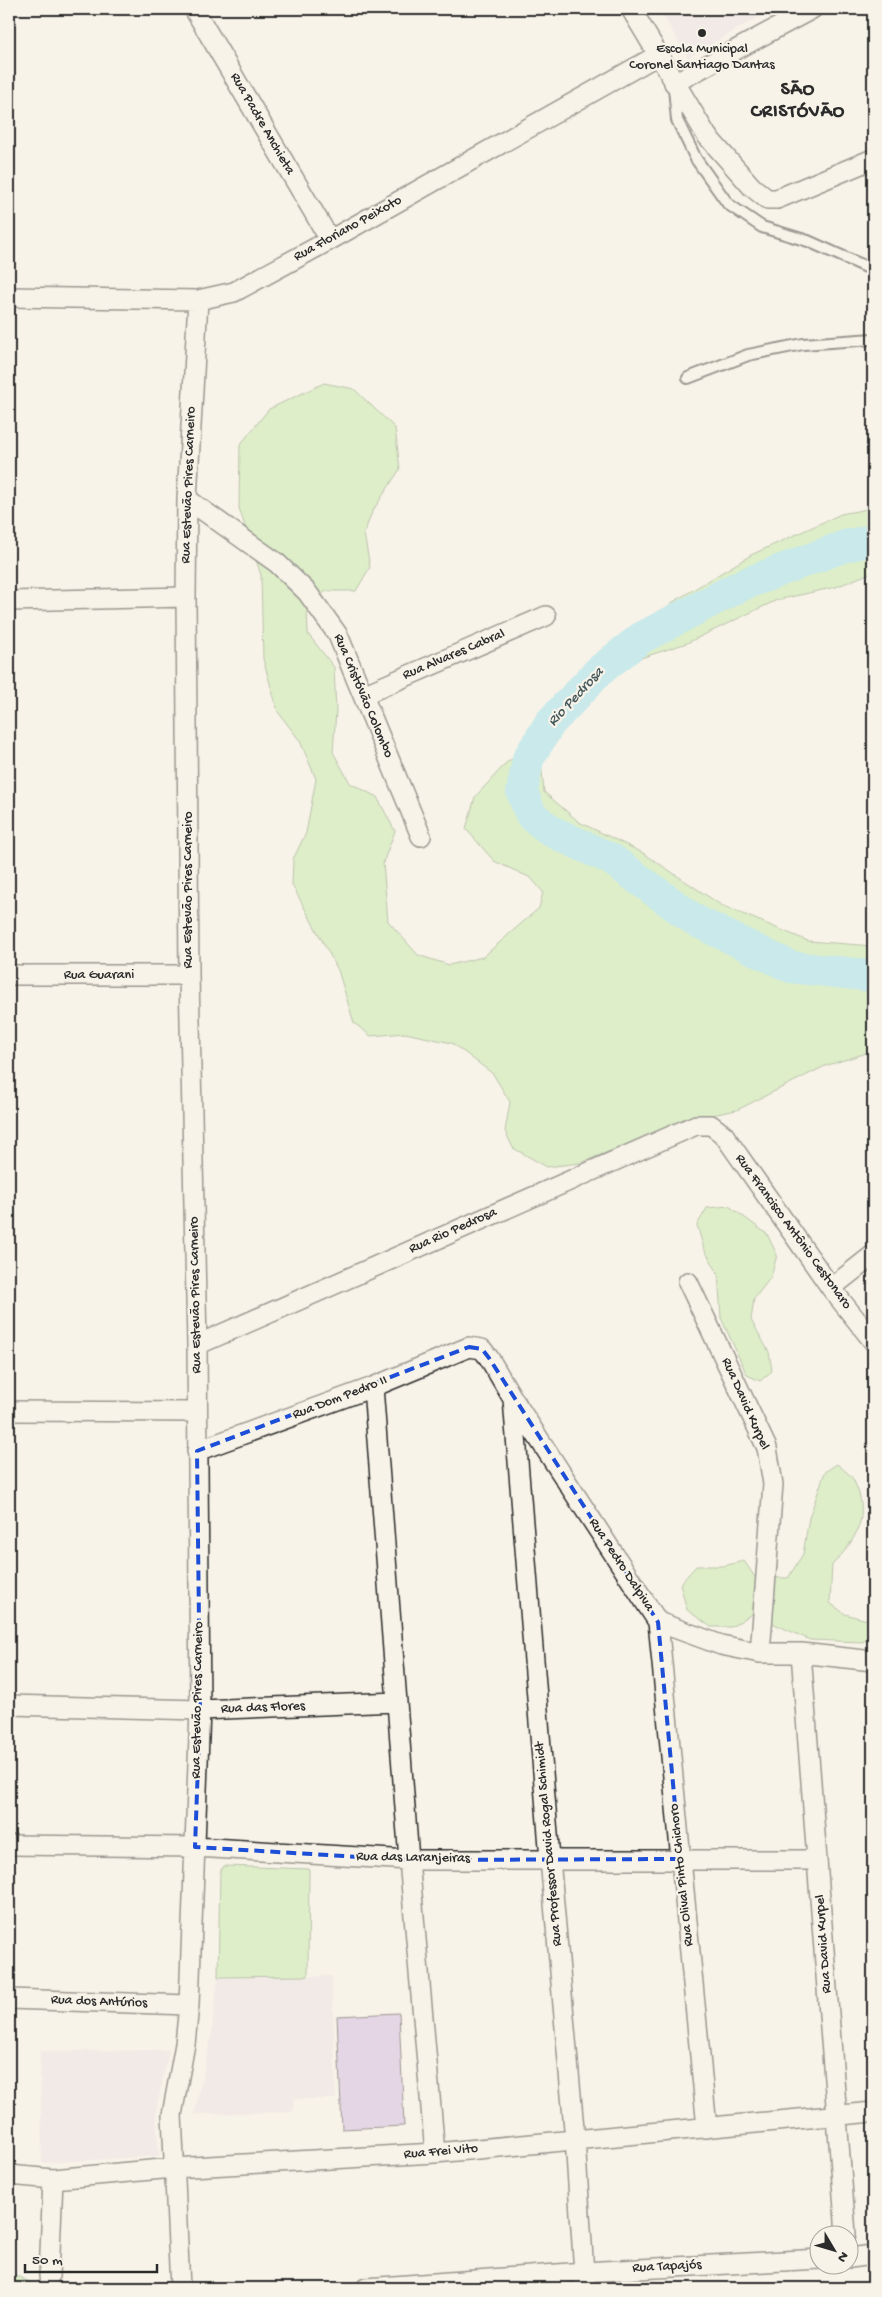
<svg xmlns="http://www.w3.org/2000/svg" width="882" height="2297" viewBox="0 0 882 2297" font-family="'Gochi Hand',sans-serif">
  <rect width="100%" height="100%" fill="#f7f3e8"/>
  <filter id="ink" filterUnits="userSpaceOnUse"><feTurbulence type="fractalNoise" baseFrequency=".02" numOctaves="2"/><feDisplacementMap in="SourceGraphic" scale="10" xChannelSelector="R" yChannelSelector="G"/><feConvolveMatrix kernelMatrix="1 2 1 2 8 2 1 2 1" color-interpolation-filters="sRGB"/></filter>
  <g filter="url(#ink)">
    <path fill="#ebe0e6" d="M659,9H772L688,58Z
      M332,1976L336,2099H294L293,2112L194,2114L211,2037L218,1977Z
      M169,2050L156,2111L159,2156L42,2163L40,2051Z"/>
    <path fill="#bee8a4" stroke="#748a68" d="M324,383L354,389L395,428L400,469L372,512L364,534L370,567L356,591H326L307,609L308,634L334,667L336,711L333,752L350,783L377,797L395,831L383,863L388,921L418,955L449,965L483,957L539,908L543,892L531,878L494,861L466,829L475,797L508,761L526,752L541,761L544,792L579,822L643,853L721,905L808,941L873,946V1051L825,1066L737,1110L692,1119L580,1163L547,1167L513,1148L505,1131L510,1102L493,1074L452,1043L405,1033L371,1036L354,1023L338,970L292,885L293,859L306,833L316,779L300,741L278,712L263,659L261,575L239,508L240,445L269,409Z
      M873,508V572L836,587L777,600L687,643L638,659L626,656L632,637L673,602L751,555L841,514Z
      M729,1206L767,1234L777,1255L771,1277L754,1299L751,1320L769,1352L772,1371L760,1381L747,1375L721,1318L718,1273L704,1249L697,1225L707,1208Z
      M837,1464C842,1469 851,1474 854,1481C871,1516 857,1539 832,1565L830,1603L845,1614L867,1620L873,1632L863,1642L810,1640L752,1614L731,1627H711L687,1610L680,1584L696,1566H723L744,1561L755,1577L788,1578L803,1554L809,1518L825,1472Z
      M224,1866L309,1869L308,1976L218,1977L220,1871Z
      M9,2274L15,2275L41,2288H9Z"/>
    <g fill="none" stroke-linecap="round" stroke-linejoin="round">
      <path stroke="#90deee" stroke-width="32" d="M873,540L845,546L742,585L641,638L599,671L550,723L528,759L522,792L531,815L551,831L611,859L696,921L791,967L873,976"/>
    </g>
    <path fill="#ceb3e2" stroke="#2b2b2b" d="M399,2013L404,2126L342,2129L337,2016Z"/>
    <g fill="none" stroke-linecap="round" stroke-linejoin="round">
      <g stroke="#2b2b2b" stroke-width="14">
        <path id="lane" d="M674,88L677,120L696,159L728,204L762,227L808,241L873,270
          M688,378L748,355L803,344L873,339"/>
      </g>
      <g stroke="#2b2b2b" stroke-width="22">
        <path id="street" d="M194,9L330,240
          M631,9L707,136L752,187L767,199H777L873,159
          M674,83L812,9
          M9,297L198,300L234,292L330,240L658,55
          M187,499L277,563L307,592L338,635L421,836
          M9,601L186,597
          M363,695L546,616
          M9,975H189
          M688,1282L767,1448L773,1484L760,1653
          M831,1288L873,1255
          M197,1345L696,1125H711L724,1135L831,1288L873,1341
          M373,1387L409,1860L435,2153
          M513,1399L550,1859L575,2140L585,2288
          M9,1411L197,1412
          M197,1451L373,1387L469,1347L482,1349L489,1358L513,1399L658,1622L721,1645L760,1653H801L873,1661
          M658,1622L707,2128
          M801,1653L846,2234
          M9,1705L200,1710L397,1702
          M9,1845L195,1847L409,1860H817
          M9,1999L189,2005
          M9,2175L53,2179L173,2168L435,2153L873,2112
          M850,2258L873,2255
          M49,2277L53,2179
          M180,2288L172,2115L185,2044L189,2005L200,1710L197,1345L189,975L186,597L187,499L198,300
          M366,2288L584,2272L820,2259"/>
      </g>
      <use href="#lane" stroke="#f7f3e8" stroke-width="10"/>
      <use href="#street" stroke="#f7f3e8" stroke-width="19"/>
    </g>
  </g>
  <path d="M0 0H882V2297H0ZM469,1347L482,1349L489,1358L658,1622L680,1859L409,1860L195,1847L200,1710L197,1451Z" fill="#f7f3e8" fill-opacity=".55" fill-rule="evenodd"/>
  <path fill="none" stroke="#1d4ed8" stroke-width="4" stroke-dasharray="10 6" stroke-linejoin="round" d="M469,1347L482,1349L489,1358L658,1622L680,1859L409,1860L195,1847L200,1710L197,1451Z"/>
  <circle fill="#2b2b2b" stroke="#f7f3e8" stroke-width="2" cx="702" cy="33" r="5"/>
  <g text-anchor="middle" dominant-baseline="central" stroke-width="4.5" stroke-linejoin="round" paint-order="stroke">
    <g font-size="14" fill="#2b2b2b" stroke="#f7f3e8">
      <text x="702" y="49">Escola Municipal<tspan x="702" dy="16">Coronel Santiago Dantas</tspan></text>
    </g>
    <g font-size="14" fill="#2b2b2b" stroke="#f7f3e8">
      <text transform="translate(262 124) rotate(60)">Rua Padre Anchieta</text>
      <text transform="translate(348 229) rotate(-29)">Rua Floriano Peixoto</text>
      <text transform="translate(189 485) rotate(-88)">Rua Estevão Pires Carneiro</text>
      <text transform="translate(454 655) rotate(-23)">Rua Alvares Cabral</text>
      <text transform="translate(363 696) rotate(67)">Rua Cristóvão Colombo</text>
      <text transform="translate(188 890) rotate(-90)">Rua Estevão Pires Carneiro</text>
      <text x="99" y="975">Rua Guarani</text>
      <text transform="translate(453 1231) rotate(-24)">Rua Rio Pedrosa</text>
      <text transform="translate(793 1232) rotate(54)">Rua Francisco Antônio Cestonaro</text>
      <text transform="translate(196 1295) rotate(-91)">Rua Estevão Pires Carneiro</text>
      <text transform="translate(340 1398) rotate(-21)">Rua Dom Pedro II</text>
      <text transform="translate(745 1404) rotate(66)">Rua David Kurpel</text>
      <text transform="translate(621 1565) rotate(57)">Rua Pedro Dalpiva</text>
      <text transform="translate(198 1700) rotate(-89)">Rua Estevão Pires Carneiro</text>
      <text transform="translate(263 1708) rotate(-2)">Rua das Flores</text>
      <text transform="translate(549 1844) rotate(-95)">Rua Professor David Rogal Schimidt</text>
      <text transform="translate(413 1858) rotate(1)">Rua das Laranjeiras</text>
      <text transform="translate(682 1875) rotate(-96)">Rua Olival Pinto Chichoro</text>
      <text transform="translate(824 1944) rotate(-94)">Rua David Kurpel</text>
      <text transform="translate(99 2002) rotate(2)">Rua dos Antúrios</text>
      <text transform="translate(441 2152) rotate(-5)">Rua Frei Vito</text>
      <text transform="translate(667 2267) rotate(-3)">Rua Tapajós</text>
    </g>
    <g font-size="15" font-style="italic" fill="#44585c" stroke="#f7f3e8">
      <text transform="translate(576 697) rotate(-47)">Rio Pedrosa</text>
    </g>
    <g font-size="19" font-weight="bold" letter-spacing="1" fill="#2b2b2b" stroke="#f7f3e8">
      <text x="798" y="90">SÃO<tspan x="798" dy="22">CRISTÓVÃO</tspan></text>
    </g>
  </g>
  <rect width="882" height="2297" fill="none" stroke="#f7f3e8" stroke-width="30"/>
  <rect x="15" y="15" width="852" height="2267" fill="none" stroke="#2b2b2b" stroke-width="2" filter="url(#ink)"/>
  <g transform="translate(834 2250) rotate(128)"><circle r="24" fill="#f7f3e8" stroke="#a5a39c"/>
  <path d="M0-4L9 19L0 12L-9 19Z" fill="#2b2b2b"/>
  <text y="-8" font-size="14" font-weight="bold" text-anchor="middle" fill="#2b2b2b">N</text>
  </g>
  <path d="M25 2264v8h132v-8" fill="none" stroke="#2b2b2b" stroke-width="2.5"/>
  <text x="32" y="2264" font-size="15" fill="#2b2b2b" stroke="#f7f3e8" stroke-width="4" paint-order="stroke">50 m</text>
</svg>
